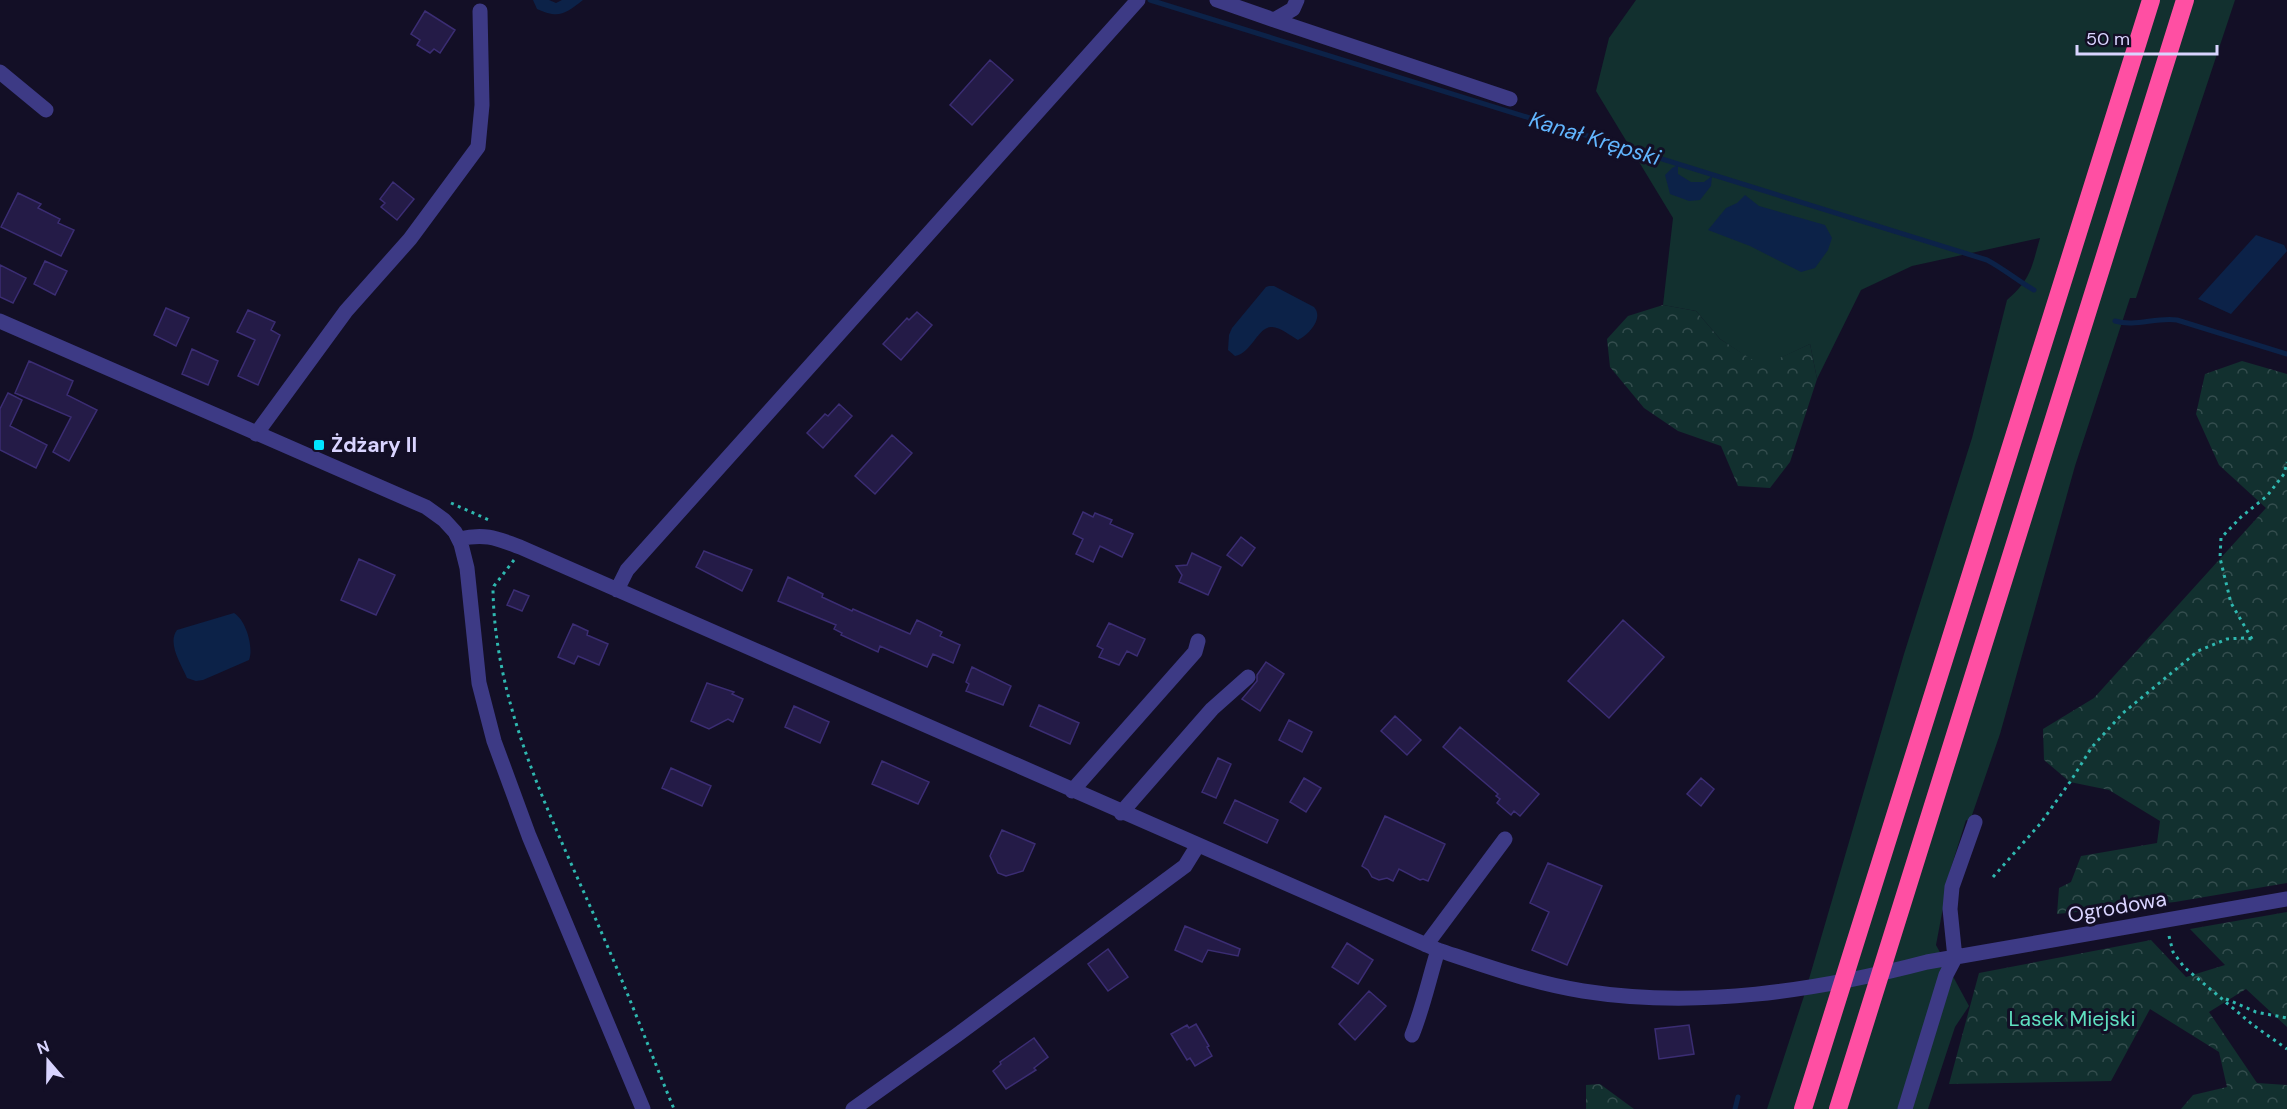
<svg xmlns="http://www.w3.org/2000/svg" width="2287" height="1109" font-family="'DM Sans',sans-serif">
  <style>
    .grass { fill: #12302f }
    .forest { fill: url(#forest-crowns) }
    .water { fill: #0c2248 }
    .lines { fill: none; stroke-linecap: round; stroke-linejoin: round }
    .stream { stroke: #0c2248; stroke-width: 5 }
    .building { fill: #241b47; stroke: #3b2d73; stroke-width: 1.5 }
    .path { stroke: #2fb8b0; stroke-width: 3; stroke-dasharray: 3 4.5; stroke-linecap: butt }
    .minor { stroke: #3d3a85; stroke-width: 15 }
    .highway { stroke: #ff4fa3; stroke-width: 18 }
    .poi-dot { fill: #00e5ff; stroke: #130f26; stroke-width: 2 }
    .labels { text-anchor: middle; stroke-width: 6; stroke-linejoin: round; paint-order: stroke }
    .poi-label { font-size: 21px; font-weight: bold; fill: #d9d4ff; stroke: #130f26; text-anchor: start }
    .street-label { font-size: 21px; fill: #d9d4ff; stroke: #130f26 }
    .park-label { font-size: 21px; fill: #5fe0c0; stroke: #130f26 }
    .water-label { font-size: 22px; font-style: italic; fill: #62b6ff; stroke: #130f26 }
  </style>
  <defs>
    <pattern id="forest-crowns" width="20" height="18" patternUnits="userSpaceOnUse" patternTransform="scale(1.5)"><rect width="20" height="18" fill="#12302f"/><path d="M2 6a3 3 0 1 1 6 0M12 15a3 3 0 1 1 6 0" fill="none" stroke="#344d4e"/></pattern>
  </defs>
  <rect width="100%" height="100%" fill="#130f26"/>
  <path class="grass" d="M1636,0H2235L2136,298H2130L2075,466L2000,734L1970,821L1966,820L1950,871L1936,945L1969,1006L1955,1027L1928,1109H1767L1804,996L1904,654L1972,438L2007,300C2031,280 2032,266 2040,238L1912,266L1861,290L1817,379L1810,344L1762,367L1720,339L1696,311L1663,305L1673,218L1596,91L1609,38Z"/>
  <path class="forest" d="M1663,305L1696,311L1720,339L1762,366L1810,344L1817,379L1790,462L1770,488L1738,486L1721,446L1678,431L1644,408L1610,367L1607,339L1628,316Z
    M2242,361L2287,374V883L2175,902L2057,914L2059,888L2071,882L2081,856L2157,843L2160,821L2109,790L2070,782L2044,760L2043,729L2094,698L2266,508L2219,465L2196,414L2205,374Z
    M2287,912V1027L2246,989L2209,1012L2257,1083L2287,1085V1109H2181L2193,1095L2227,1087L2219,1052L2150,1009L2111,1081L1949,1084L1979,973L2151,940L2186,977L2225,965L2190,929Z
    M1600,1084L1634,1109H1586V1085Z"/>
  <path class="water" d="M533,0H549L556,3L562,0H583C565,14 559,19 537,9Z
    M1678,165V174L1691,182H1704L1712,176L1711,186L1700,200L1689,201L1670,194L1665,175L1672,168Z
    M1745,195L1759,206L1825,225L1832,238L1828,250L1815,268L1801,272L1750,246L1708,230L1726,208L1737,203Z
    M2256,235L2284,245L2287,251L2231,314L2198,299Z
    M1269,286H1274L1314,307C1324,318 1309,335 1298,340C1291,336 1280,327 1272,327C1258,326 1252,353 1235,356L1228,350L1229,335L1232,328L1266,287Z
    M234,613C246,620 254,648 249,660L203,680L196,681L187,678C181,664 167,643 177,630Z"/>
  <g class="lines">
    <path class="stream" d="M1150,0L1987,260C2004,269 2018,281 2034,290
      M2115,321C2135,327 2156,317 2177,320L2287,354
      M1735,1109L1738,1097"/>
  </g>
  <path class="building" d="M425,11L455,30L440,53L434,49L430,53L417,45L420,40L411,34Z
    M990,60L1013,80L972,125L950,105Z
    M393,182L414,199L397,220L381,207L385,203L380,199Z
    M18,193L41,204L38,208L60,219L58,223L74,230L61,256L1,227Z
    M45,261L67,271L55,295L34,284Z
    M0,265L26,278L13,303L0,297Z
    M166,308L189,318L176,346L154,335Z
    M248,310L275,322L271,330L280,335L258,385L238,376L255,340L237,332Z
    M917,312L932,325L901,360L883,344L907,318L909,320Z
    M192,349L218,361L208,385L182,374Z
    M29,361L73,381L67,395L97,410L69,461L53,452L71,417L15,393Z
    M8,393L22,400L10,426L47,445L36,468L0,450V409Z
    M839,404L852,416L823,448L807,433L825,414L828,416Z
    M892,435L912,453L875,494L855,476Z
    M1083,512L1093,517L1095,513L1112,520L1110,524L1133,534L1122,557L1100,546L1093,562L1076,554L1083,539L1073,534Z
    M1241,537L1255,548L1242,566L1227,555Z
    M704,551L752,570L742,591L696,567Z
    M1192,553L1221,567L1208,595L1179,582L1182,575L1176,566L1187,565Z
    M359,559L395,575L376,615L341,600Z
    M788,577L823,594L822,597L852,611L853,609L910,634L917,620L942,632L940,636L960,645L953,663L933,654L927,667L880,646L878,652L841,635L842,633L834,629L836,625L778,601Z
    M514,590L529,596L522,611L507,605Z
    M1623,620L1664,657L1609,718L1568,681Z
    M1109,623L1145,639L1137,656L1127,651L1119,665L1099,657L1103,649L1097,646Z
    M573,624L588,631L587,635L608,644L599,665L578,656L574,664L558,657Z
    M1266,662L1284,674L1260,711L1242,699L1257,681V675Z
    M972,667L1011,686L1003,705L966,691L969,684L966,682Z
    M707,683L734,692L732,694L743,699L733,722L728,719L709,729L691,721Z
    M1039,705L1079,723L1070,744L1030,726Z
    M794,706L829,722L820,743L785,727Z
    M1395,716L1421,740L1407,755L1381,731Z
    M1289,720L1312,732L1302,752L1279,740Z
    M1460,727L1539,794L1520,816L1514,811L1511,815L1497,803L1500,799L1496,796L1498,794L1443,747Z
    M1218,758L1231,764L1216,798L1202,792Z
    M882,761L929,782L918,804L872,784Z
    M671,768L711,786L702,806L662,788Z
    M1304,778L1321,788L1306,812L1290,802Z
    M1701,778L1714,789L1701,806L1687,794Z
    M1235,800L1278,820L1267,843L1224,823Z
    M1385,816L1445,844L1428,881L1423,879L1420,880L1399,869L1393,881L1387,878L1379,880L1372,877L1368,870L1362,866Z
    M1002,830L1035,844L1023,871L1006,876L998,873L990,856Z
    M1548,863L1602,886L1567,965L1532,950L1549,912L1530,903Z
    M1185,926L1240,949L1238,956L1208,950L1202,962L1175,950Z
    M1347,943L1373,960L1358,984L1332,967Z
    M1108,949L1128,977L1108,991L1088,964Z
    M1369,991L1386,1006L1355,1040L1339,1024Z
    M1196,1024L1209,1046L1207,1047L1212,1056L1195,1066L1190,1058L1187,1060L1171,1034L1187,1025L1189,1028Z
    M1689,1025L1694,1054L1659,1059L1655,1029Z
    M1034,1038L1048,1057L1034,1068L1036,1070L1006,1089L993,1071L1001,1064L1000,1062Z"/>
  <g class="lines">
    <path class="path" d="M451,503L489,520
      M514,560L494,586L493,590C495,712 556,826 603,936C628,993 650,1051 674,1109
      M2252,639L2231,603L2220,558L2221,538L2241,517L2267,496L2284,474L2287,462
      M1993,877L2040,824L2070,782L2092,747L2123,713L2198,651L2227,639L2243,638L2252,639
      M2169,936L2173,952L2184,967L2253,1025L2287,1049
      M2226,999L2256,1012L2287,1018"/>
    <path class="minor" d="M1217,0L1274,20L1293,9L1297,0
      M1274,20L1510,99
      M0,72L46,110
      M0,321L426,507L444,520L455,532L461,544L467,568L479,683L494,741L529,836L643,1109
      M256,434L346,311L410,239L478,147L482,105L480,11
      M459,539C485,533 496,538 520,547L1438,950C1486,966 1533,983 1583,991C1697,1009 1816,991 1927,962L2287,899
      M617,590L627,570L1138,0
      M1072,791L1195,652L1198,641
      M1121,813L1212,709L1248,677
      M1426,945L1505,839
      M1412,1035C1423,1008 1429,979 1438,950
      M853,1109L957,1035L1185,866L1198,845
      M1905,1109L1946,975L1955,958L1950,909L1952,887L1975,822"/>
    <path class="highway" d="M1803,1109L2151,0
      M1838,1109L2185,0"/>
  </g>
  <rect class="poi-dot" x="313" y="439" width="12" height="12" rx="3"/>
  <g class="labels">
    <g class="poi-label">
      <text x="331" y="452">Żdżary II</text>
    </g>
    <g class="street-label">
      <text transform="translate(2117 907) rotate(-10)" y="7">Ogrodowa</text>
    </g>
    <g class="park-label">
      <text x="2072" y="1026">Lasek Miejski</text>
    </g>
    <g class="water-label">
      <text transform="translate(1595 138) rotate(17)" y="8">Kanał Krępski</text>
    </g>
  </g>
  <g transform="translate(48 1061) rotate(340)" stroke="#130f26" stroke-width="4.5" paint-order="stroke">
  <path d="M0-4.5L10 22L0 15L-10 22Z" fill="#d9d4ff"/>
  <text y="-9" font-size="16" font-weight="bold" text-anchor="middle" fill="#d9d4ff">N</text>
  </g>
  <path d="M2077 45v9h140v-9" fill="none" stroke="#d9d4ff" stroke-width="3"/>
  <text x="2086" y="45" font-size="18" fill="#d9d4ff" stroke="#130f26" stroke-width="4.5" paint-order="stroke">50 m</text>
</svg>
